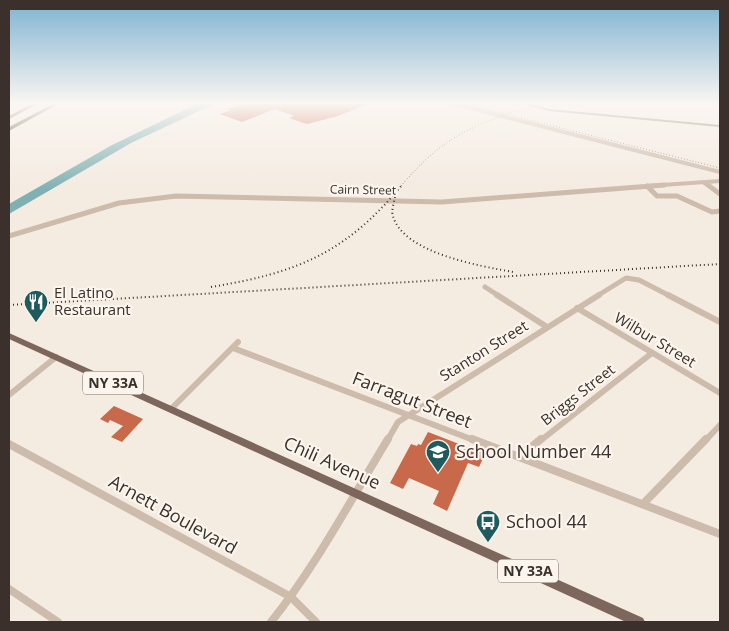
<svg xmlns="http://www.w3.org/2000/svg" width="729" height="631" font-family="'Open Sans',sans-serif">
  <style>
    .water { fill: #7fb0b2 }
    .building { fill: #c8694b }
    .lines { fill: none; stroke-linecap: round; stroke-linejoin: round }
    .minor-far3 { stroke: #cdbbac; stroke-width: 4 }
    .minor-far2 { stroke: #cdbbac; stroke-width: 5 }
    .minor-far1 { stroke: #cdbbac; stroke-width: 6 }
    .minor { stroke: #cdbbac; stroke-width: 8 }
    .major { fill: #7d675c; fill-rule: evenodd }
    .highway { fill: #5c4a42; fill-rule: evenodd }
    .rail-far1 { stroke: #3b302b; stroke-width: 1; stroke-dasharray: 0.5 2.5; stroke-linecap: butt }
    .rail { stroke: #3b302b; stroke-width: 2; stroke-dasharray: 1 3; stroke-linecap: butt }
    .labels { text-anchor: middle; stroke-width: 4.5; stroke-linejoin: round; paint-order: stroke }
    .far-street-label { font-size: 12px; fill: #3b302b; stroke: #fbf5ee }
    .shield { fill: #fbf5ee; stroke: #756b66; stroke-width: 1 }
    .shield-label { font-size: 14px; font-weight: bold; fill: #3b302b }
    .poi-label { font-size: 15px; fill: #3b302b; stroke: #fbf5ee; text-anchor: start }
    .street-label { font-size: 15px; fill: #3b302b; stroke: #fbf5ee }
    .near-street-label { font-size: 18px; fill: #3b302b; stroke: #fbf5ee }
    .near-poi-label { font-size: 18px; fill: #3b302b; stroke: #fbf5ee; text-anchor: start }
  </style>
  <rect width="100%" height="100%" fill="#f4ebe1"/>
  <path class="water" d="M199,103H216L131,143L9,214V204L112,145Z"/>
  <path class="building" d="M251,103H370L338,116L307,124L289,118L294,116L292,115L275,109L242,122L220,114L231,110L227,109Z
    M114,406L143,419L122,442L111,437L123,426L110,420L108,423L100,419Z
    M428,432L485,454L479,467L468,463L447,511L433,504L439,491L409,478L403,489L390,483L411,444L417,446L418,444L421,445Z"/>
  <g class="lines">
    <path class="minor-far3" d="M455,104L720,172
      M703,182L709,186
      M647,186L720,181"/>
    <path class="minor-far2" d="M708,185L720,194
      M647,186L657,196H677L712,212L720,211
      M9,236L119,203L176,196L442,202L664,185
      M485,287L499,296
      M597,296L626,278L639,280L670,296"/>
    <path class="minor-far1" d="M497,295L547,327
      M668,295L720,322
      M577,308L720,393
      M233,348L476,441
      M9,395L56,357
      M171,409L238,342
      M387,441L398,422L599,295
      M540,441L652,353
      M705,441L720,425"/>
    <path class="minor" d="M472,439L720,534
      M9,444L291,597L316,622
      M519,457L541,439
      M643,504L706,439
      M9,589L58,622
      M271,622C316,566 350,501 388,439"/>
    <path class="major" d="M521,103H527L549,109L720,125V127L549,111Z
      M9,333L643,618L645,622H626L9,339Z"/>
    <path class="highway" d="M34,103H39L9,119V116Z
      M55,103H60L9,131V127Z"/>
    <path class="rail-far1" d="M463,103L720,168
      M401,186C447,132 475,125 540,103"/>
    <path class="rail" d="M395,197C394,203 391,211 393,216C403,253 480,266 513,272
      M211,287C297,273 346,253 402,185
      M9,305L720,264"/>
  </g>
  <linearGradient id="sky" x2="0" y2="1"><stop stop-color="#7eb2d2"/><stop offset="0.54" stop-color="#faf6f2"/><stop offset="1" stop-color="#faf6f2" stop-opacity="0"/></linearGradient>
  <rect width="729" height="191" fill="url(#sky)"/>
  <defs>
    <symbol id="restaurant-pin" viewBox="-11 -11 22 30"><path d="M0 17L-7.5 6A9.5 9.5 0 1 1 7.5 6Z" fill="#1f5a5e" stroke="#fbf5ee"/><path d="M-5-6h1v4h1v-4h1v4h1v-4h1v5L-1.5 .5V6h-2V.5L-5-1ZM5-6V6H3V1.5H1.5Q1.5-4 5-6Z" fill="#fff"/></symbol>
    <symbol id="school-pin" viewBox="-11 -11 22 30"><path d="M0 17L-7.5 6A9.5 9.5 0 1 1 7.5 6Z" fill="#1f5a5e" stroke="#fbf5ee"/><path d="M0-5L7-2L0 1L-7-2ZM-4 1L0 2.5L4 1V4Q0 6-4 4Z" fill="#fff"/></symbol>
    <symbol id="bus-pin" viewBox="-11 -11 22 30"><path d="M0 17L-7.5 6A9.5 9.5 0 1 1 7.5 6Z" fill="#1f5a5e" stroke="#fbf5ee"/><path d="M-5-6H5V4H4V6H2V4H-2V6H-4V4H-5ZM-3.5-4V0h7V-4ZM-3.5 1.2v1.5H-2V1.2ZM2 1.2v1.5H3.5V1.2Z" fill="#fff"/></symbol>
  </defs>
  <g fill-rule="evenodd">
    <use href="#restaurant-pin" x="22" y="288" width="28" height="38"/>
    <use href="#school-pin" x="424" y="438" width="28" height="38"/>
    <use href="#bus-pin" x="474" y="508" width="28" height="38"/>
  </g>
  <g class="labels">
    <g class="far-street-label">
      <text transform="translate(363 190) rotate(1)" y="4">Cairn Street</text>
    </g>
    <g class="shield">
      <rect x="83" y="371.5" width="60" height="23" rx="4"/>
      <rect x="498" y="559.5" width="60" height="23" rx="4"/>
    </g>
    <g class="shield-label">
      <text x="113" y="388">NY 33A</text>
      <text x="528" y="576">NY 33A</text>
    </g>
    <g class="poi-label">
      <text x="54" y="298">El Latino<tspan x="54" dy="17">Restaurant</tspan></text>
    </g>
    <g class="street-label">
      <text transform="translate(655 340) rotate(31)" y="5">Wilbur Street</text>
      <text transform="translate(484 351) rotate(-32)" y="5">Stanton Street</text>
      <text transform="translate(578 395) rotate(-38)" y="5">Briggs Street</text>
    </g>
    <g class="near-street-label">
      <text transform="translate(412 400) rotate(21)" y="6">Farragut Street</text>
      <text transform="translate(332 463) rotate(24)" y="6">Chili Avenue</text>
      <text transform="translate(173 515) rotate(29)" y="6">Arnett Boulevard</text>
    </g>
    <g class="near-poi-label">
      <text x="456" y="458">School Number 44</text>
      <text x="506" y="528">School 44</text>
    </g>
  </g>
  <rect width="729" height="631" fill="none" stroke="#3b302b" stroke-width="20"/>
</svg>
